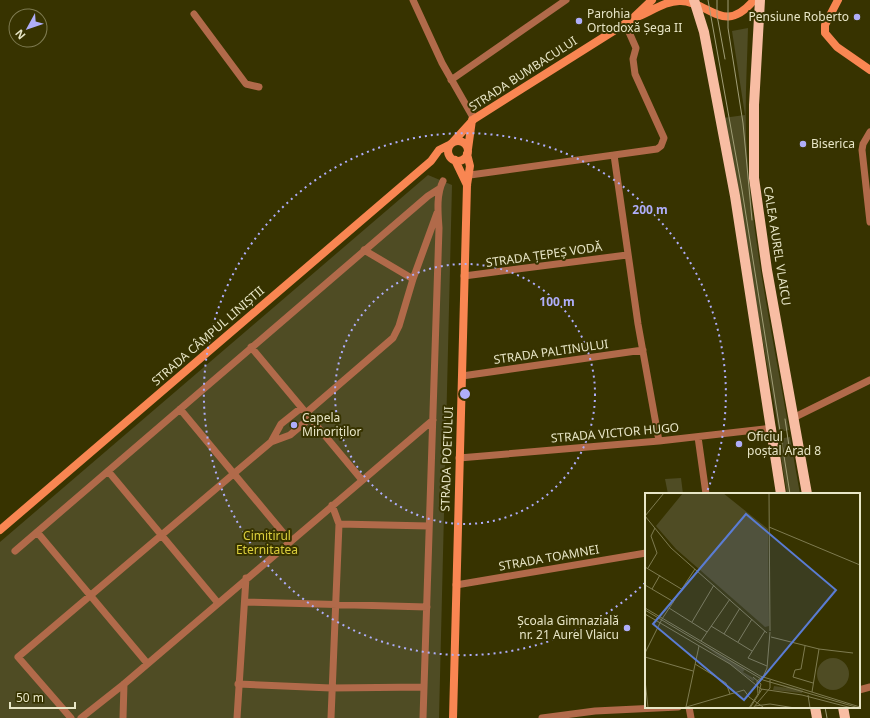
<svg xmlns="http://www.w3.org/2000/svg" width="870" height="718" font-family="'Noto Sans',sans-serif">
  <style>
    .green { fill: #4f4c24 }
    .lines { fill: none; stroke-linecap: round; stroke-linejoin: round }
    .street { stroke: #b16a4a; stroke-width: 7 }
    .secondary { stroke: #f98652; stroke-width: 8 }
    .primary { stroke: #f8bda3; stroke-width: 10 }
    .tram { stroke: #a09d76; stroke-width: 1 }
    .ring { fill: none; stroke: #afaefa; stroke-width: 2; stroke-dasharray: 2 4 }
    .poi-dot { fill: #afaefa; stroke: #373300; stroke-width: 1.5 }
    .labels { text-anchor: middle; stroke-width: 4; stroke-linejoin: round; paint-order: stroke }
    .poi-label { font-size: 12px; fill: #e8e6c7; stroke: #373300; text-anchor: start }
    .street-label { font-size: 12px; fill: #e8e6c7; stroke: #373300 }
    .park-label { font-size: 12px; fill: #dbce3c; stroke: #373300 }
    .inset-road { fill: none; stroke: #7e7b50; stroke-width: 1 }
    .view { fill: #5a7cd3; fill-opacity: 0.15; stroke: #5a7cd3; stroke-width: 2 }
    .inset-edge { fill: none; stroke: #e8e6c7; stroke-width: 2 }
    .centre { fill: #afaefa; stroke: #373300; stroke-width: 2 }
    .ring-label { font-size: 12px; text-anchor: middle; font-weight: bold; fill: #afaefa; stroke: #373300; stroke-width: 4; stroke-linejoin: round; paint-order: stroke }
  </style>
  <rect width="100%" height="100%" fill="#373300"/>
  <path class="green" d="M748,28C747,70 744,112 747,153C753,246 773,338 789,430L779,432L723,118L745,115L732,31Z
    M428,175L452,185L439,718H0V542Z
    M790,437L800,494H787L778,439Z
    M681,478L683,494H668L665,479Z"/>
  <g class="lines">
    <path class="street" d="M413,0L442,63L474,119
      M194,14L246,84L259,87
      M451,80L566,0
      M870,132L863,144L862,150L870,222
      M614,155L638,324L659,441
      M470,175L657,149L661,146L664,138L635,74L633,59L636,48L625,23
      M364,250L413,279
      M464,276L627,255
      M251,347L362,480
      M462,376L643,350
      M180,409L290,541
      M306,413L393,338L399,326L413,279L437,213
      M793,418L870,380
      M698,437L706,494
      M271,442L281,424L301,408
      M459,458L659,441L772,428
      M108,471L218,603
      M339,524L429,526
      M37,532L147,663
      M15,551L428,196L439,189
      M456,585L646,553
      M245,602L427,607
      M238,684L331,688L424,687
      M859,690L870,687
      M689,707L691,718
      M71,718L18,657L271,442L290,435L310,418
      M81,718L124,684L433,420
      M123,718L124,684
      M237,718L246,578
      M331,718L339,524L332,505
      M423,718L439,228C438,213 436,195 443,181
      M542,718L595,711L678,707"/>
    <path class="secondary" d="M838,0L825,25V33L837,47L870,70
      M637,17C650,12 667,0 681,1C710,2 724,36 754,0
      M448 151a10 10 0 1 1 20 0a10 10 0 1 1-20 0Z
      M453,142L474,119L631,20L652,0
      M468,149L472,120
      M455,160L467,185
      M0,530L431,161L439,150L449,145
      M453,718L467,185L470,166L467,154"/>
    <path class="primary" d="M694,0L704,32L735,196L781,494
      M760,0L754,105V178L767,270L807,494
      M815,707L817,718
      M843,707L845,718"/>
    <path class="tram" d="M708,0L742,190L790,494
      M717,0V15L725,59
      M728,0V28L743,123L752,220
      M785,419L789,446
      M825,707L827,718"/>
  </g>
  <g class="ring">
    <circle cx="465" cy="394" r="130"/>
    <path d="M645 583A261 261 0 1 1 706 494"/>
  </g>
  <g class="poi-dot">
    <circle cx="857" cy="17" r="4"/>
    <circle cx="579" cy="21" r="4"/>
    <circle cx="803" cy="144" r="4"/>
    <circle cx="294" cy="425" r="4"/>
    <circle cx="739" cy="444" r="4"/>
    <circle cx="627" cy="628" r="4"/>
  </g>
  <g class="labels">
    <g class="poi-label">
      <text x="587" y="18">Parohia<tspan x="587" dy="14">Ortodoxă Șega II</tspan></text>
      <text x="849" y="21" text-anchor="end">Pensiune Roberto</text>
      <text x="811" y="148">Biserica</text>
      <text x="302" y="422">Capela<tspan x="302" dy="14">Minoriților</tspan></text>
      <text x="747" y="441">Oficiul<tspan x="747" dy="14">poștal Arad 8</tspan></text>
      <text x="619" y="625" text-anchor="end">Școala Gimnazială<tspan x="619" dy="14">nr. 21 Aurel Vlaicu</tspan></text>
    </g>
    <g class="street-label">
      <text transform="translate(523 74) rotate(-33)" y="4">STRADA BUMBACULUI</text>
      <text transform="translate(777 246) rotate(81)" y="4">CALEA AUREL VLAICU</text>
      <text transform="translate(544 255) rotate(-8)" y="4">STRADA ȚEPEȘ VODĂ</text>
      <text transform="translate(208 336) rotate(-41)" y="4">STRADA CÂMPUL LINIȘTII</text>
      <text transform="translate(551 352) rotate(-8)" y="4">STRADA PALTINULUI</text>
      <text transform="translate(615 433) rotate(-5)" y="4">STRADA VICTOR HUGO</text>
      <text transform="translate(447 459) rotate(-88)" y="4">STRADA POETULUI</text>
      <text transform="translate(549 558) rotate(-10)" y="4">STRADA TOAMNEI</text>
    </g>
    <g class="park-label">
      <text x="267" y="540">Cimitirul<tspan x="267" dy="14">Eternitatea</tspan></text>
    </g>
  </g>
  <g transform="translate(645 493)">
    <rect width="215" height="215" fill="#373300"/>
    <path d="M38,0H78L123,36L124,133L120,134L31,56L11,33ZM54,149L100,176L98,179L110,186L108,188ZM172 181a16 16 0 1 1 32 0a16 16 0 1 1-32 0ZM130,190L158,197L157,200L128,197L129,193L143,195Z" fill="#4f4c24"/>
    <path class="inset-road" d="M124,0L125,138M0,23L26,55L122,140M0,23L19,0M124,34L215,72M0,74L38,97M3,75L12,60L6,43L10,35M0,92L29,109M7,96L15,82M0,115L115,183L215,214M24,115L62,139M0,117L118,187L214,215M0,121L85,171L116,196L157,202L207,215M47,129L69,92M66,133L107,158M120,138L103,165L122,173M79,141L95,115M126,144L174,156L208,160M56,148L85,106M93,149L107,126M160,153L156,176L150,177L148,184L168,190M0,160L17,126L50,76M0,164L48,178M50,171L81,190L85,201M108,184L116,191L114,200M118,184L122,175L125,139M0,187L3,215M167,199L174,156M163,202L165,215M110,213L125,211L150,215M41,214L54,153M38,215L99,197L104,204L118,214M104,215L113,201L112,188L117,184M105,215L117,196M108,215L125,195V187"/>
    <path class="view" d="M101,21L191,97L99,207L8,131Z"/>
    <rect width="215" height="215" class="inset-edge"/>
  </g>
  <circle cx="465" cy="394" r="6" class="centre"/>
  <g class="ring-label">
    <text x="650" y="214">200 m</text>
    <text x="557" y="306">100 m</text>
  </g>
  <g transform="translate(28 28) rotate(230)"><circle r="19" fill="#373300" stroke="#7e7b50"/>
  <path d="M0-3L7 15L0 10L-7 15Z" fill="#afaefa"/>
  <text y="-6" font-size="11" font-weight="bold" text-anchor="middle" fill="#e8e6c7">N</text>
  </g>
  <path d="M10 702v6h65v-6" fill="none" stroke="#e8e6c7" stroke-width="2"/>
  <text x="16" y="702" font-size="12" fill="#e8e6c7" stroke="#373300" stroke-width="3" paint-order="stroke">50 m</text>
</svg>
